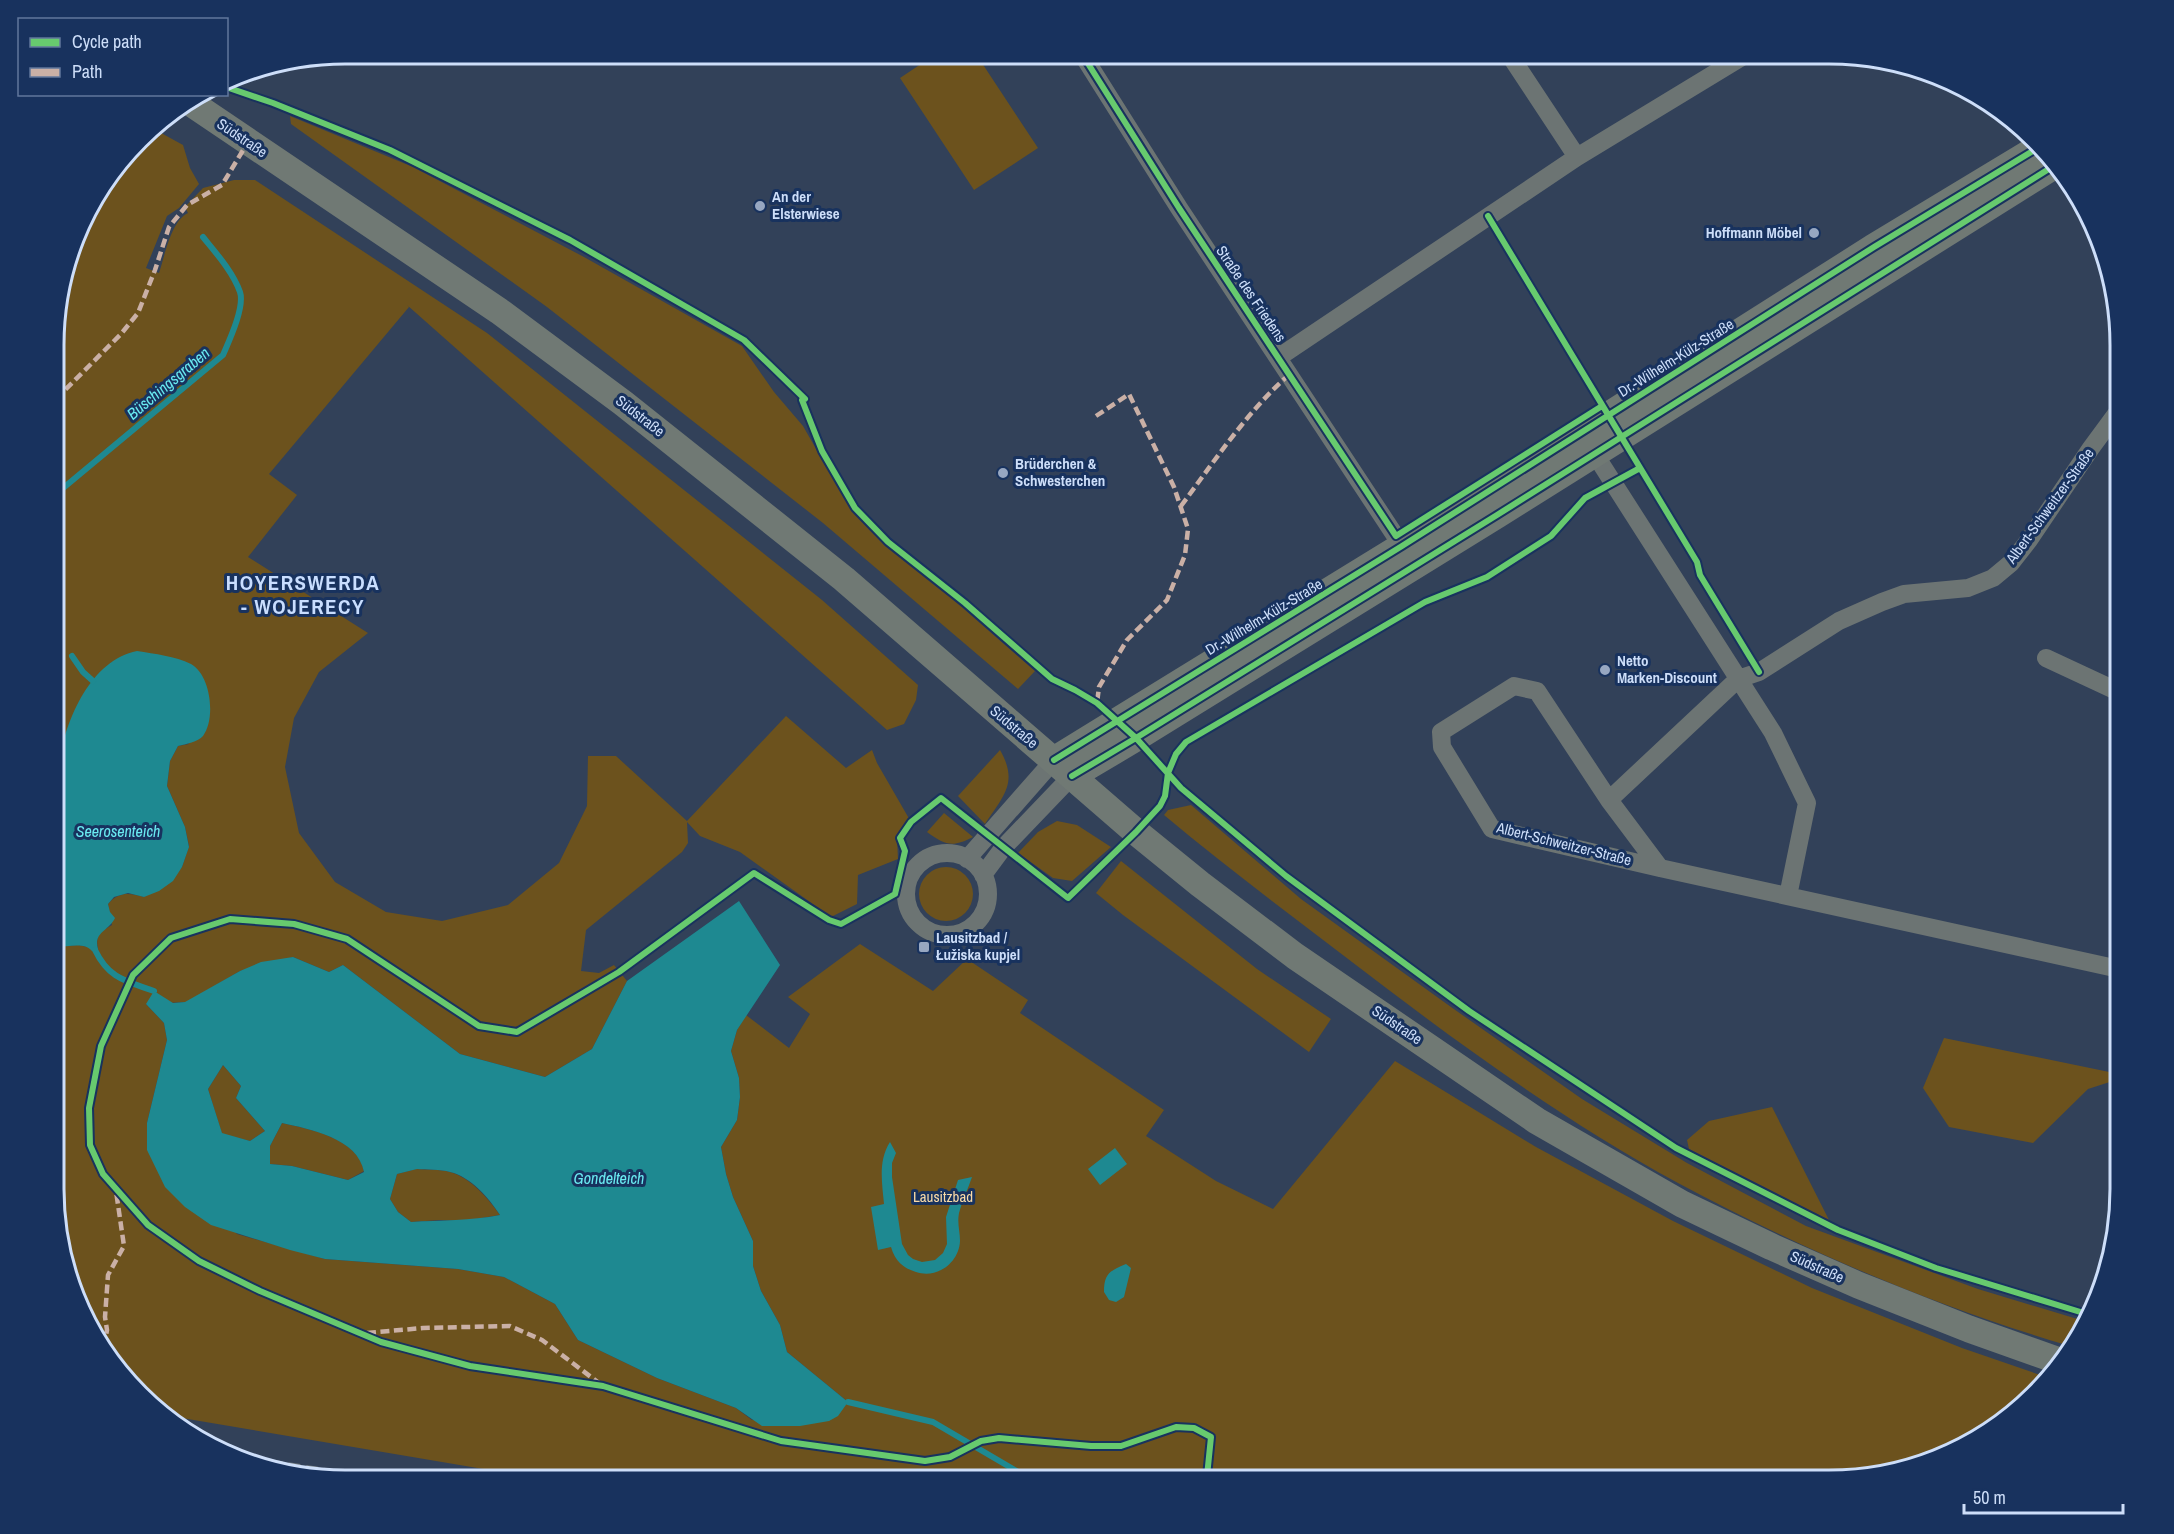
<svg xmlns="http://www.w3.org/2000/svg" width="2174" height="1534" font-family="'Archivo Narrow',sans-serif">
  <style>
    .green { fill: #6c521d }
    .water { fill: #1e8991; fill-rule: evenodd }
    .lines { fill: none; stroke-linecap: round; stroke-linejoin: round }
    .stream { stroke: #1e8991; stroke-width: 6 }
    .street { stroke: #6c7473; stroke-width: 18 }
    .secondary { stroke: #707974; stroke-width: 27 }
    .rail { stroke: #6e767a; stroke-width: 4.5; stroke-dasharray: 12 6; stroke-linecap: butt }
    .quiet { stroke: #cab0a6; stroke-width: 4.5; stroke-dasharray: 9 4.5; stroke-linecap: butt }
    .cycleway-casing { stroke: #18325e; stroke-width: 10 }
    .cycleway { stroke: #67ca6e; stroke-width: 6 }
    .poi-dot { fill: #97a7c1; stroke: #18325e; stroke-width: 2 }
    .labels { text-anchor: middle; stroke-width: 6; stroke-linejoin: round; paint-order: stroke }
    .street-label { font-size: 15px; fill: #cddef9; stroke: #18325e }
    .poi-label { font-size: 15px; font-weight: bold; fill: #cddef9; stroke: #18325e; text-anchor: start }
    .park-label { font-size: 15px; fill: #fadba7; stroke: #18325e }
    .water-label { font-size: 16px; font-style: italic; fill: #6aebf2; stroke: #18325e }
    .district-label { font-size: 21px; font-weight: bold; letter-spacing: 1.5px; fill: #c9deff; stroke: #18325e }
    .rim { fill: none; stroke: #cddef9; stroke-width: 3 }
  </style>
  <rect width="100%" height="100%" fill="#324159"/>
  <path class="green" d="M936,54H976L1038,148L974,190L900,78Z
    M290,116L413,167L584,257L742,346L774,392L803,426L851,510L1035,671L1018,689L823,523L547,307L291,124Z
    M152,128L183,145L190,168L199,184L179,208L167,216L146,268L159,273C165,255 171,221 188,213L185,207L203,188L234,180H255L487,333L822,600L918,685L916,700L904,724L887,730L407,305L409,307L269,474L297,495L248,557L368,633L319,672L294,718L285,767L299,833L335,882L386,912L442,921L508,905L559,863L587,806L588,756H616L687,821L786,716L846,768L872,750L877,763L911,822L897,838L898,859L858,875L857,904L831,917L740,852L700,836L687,822L688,843L682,852L586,930L581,971L599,973L614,965L627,981L592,1049L545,1077L460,1054L343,965L329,972L293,957L240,971L187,1002L146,1004L164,1023L167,1040L147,1123L237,1234L325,1259L458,1269L504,1277L555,1304L578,1340L657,1378L736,1408L752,1420L848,1402L787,1352L780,1325L761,1291L753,1266V1241L733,1197L726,1174L721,1147L737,1120L740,1097L739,1078L731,1051L737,1030L746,1015L789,1048L810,1014L788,997L860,944L933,991L967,959L1028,1000L1020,1013L1164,1110L1146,1136L1216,1181L1273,1209L1395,1061L1536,1147L1673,1221L1812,1288L1962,1348L2046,1377L1958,1450L1829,1480L542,1479L164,1415L93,1335L56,1226V947L78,945L98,949C95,934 100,932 112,925L108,904C119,891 130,893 144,897L182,867L189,846L185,827L167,786L170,761L178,746L189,744L112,662C73,699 65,730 56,781V308L84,216Z
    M1000,750C1019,783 1003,796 985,824L958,796Z
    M1191,805L1301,899L1451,1007L1582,1099L1687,1163L1806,1226L1978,1289L2084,1321L2070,1346C1936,1307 1801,1249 1678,1183C1564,1121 1455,1041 1352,962C1289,914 1225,866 1164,815L1168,810Z
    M944,813L973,837C952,848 945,845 927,832Z
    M1057,821L1077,825L1111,847L1072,881L1053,878L1018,853L1038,832Z
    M1121,861L1257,969L1331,1019L1309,1052L1123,915L1096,893Z
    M919 894a27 27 0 1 1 54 0a27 27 0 1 1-54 0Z
    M1944,1038L2119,1074V1079L2088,1089L2033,1143L1949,1127L1923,1088Z
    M223,1065L241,1086L236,1098L265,1131L250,1141L222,1134L208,1089Z
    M1772,1107L1829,1220L1689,1149L1687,1140L1709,1121Z
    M282,1123C309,1129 358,1138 364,1171L348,1180L292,1166L270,1164V1146Z
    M416,1169C427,1170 440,1169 450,1172C471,1178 488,1198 500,1215L464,1221L440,1220L411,1222L398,1212L390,1199L397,1174Z"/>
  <path class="water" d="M137,651C155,654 175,656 191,664C211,675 216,719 203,736C198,742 186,744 178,746L170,761L167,786L185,827L189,847L182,867L173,881L159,891L144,897L128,893L114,897L108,904L110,912L115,918C109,931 93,932 98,949L92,951C84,942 69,947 56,947C56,893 53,837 56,783C59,736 85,661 137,651Z
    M739,901L780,965L737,1030L731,1051L739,1078L740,1097L737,1120L721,1147L726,1174L733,1197L753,1241V1266L761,1291L780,1325L787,1352L848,1402L838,1416L829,1421L800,1426H762L736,1408L657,1378L578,1340L555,1304L504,1277L458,1269L325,1259L290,1250L211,1225L185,1207L165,1187L147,1150V1123L167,1040L164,1023L146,1004L154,991L173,1003L185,1002L240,971L261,962L293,957L329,972L343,965L460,1054L545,1077L592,1049L627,981ZM223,1065L241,1086L236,1098L265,1131L250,1141L222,1133L208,1089ZM282,1123C309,1129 358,1138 364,1172L348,1180L292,1166L270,1164V1146ZM417,1169C427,1170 440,1169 450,1172C471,1177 489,1198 500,1215C470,1221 441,1220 411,1222L398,1212L390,1199L397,1174Z
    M890,1142L896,1153L892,1163V1177L902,1244L908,1255L913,1259L922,1262L935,1260L943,1253L947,1244L946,1217L958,1180L972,1177C968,1189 962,1201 959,1213C957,1223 960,1231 960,1241C959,1263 937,1279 916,1272C903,1268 895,1261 891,1247L878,1250L871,1207L884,1204C882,1182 878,1161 890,1142Z
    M1115,1148L1127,1164L1100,1185L1088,1169Z
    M1126,1264L1131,1268L1124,1297L1116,1302L1109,1300L1104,1292C1104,1273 1110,1271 1126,1264Z"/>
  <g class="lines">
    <path class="stream" d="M144,138L145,143
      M56,494L223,355C229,341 245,307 240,292C233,272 216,253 203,237
      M72,656L83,672L93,681
      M95,950C109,979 126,981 154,991
      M848,1402L933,1422L1025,1476L1039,1480"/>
    <path class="street" d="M1082,54L1179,208L1402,546
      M1509,54L1577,157
      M1279,357L1577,157L1745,55
      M1589,445L1773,733L1807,803L1788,896
      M2046,658L2119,692
      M1609,800L1537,691L1514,686L1441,732L1442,747L1492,829L1660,868L2119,969
      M906 894a41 41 0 1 1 82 0a41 41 0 1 1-82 0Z
      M967,859L1054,760
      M1660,868L1609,800L1738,679L1759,672L1839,621L1882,602L1904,594L1968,588L1993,578L2011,563L2029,540L2091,448L2119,410
      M983,875L1003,848L1072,776"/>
    <path class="secondary" d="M191,103L499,311L623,403L844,579L1136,832L1200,884L1295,956L1537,1121L1682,1204L1772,1247L1858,1285L1969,1329L2062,1362
      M1054,760L1402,546L1874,247L2036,149
      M1072,776L1136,738L1497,515L2052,167"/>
    <path class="rail" d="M235,1456L381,1479"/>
    <path class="quiet" d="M56,399L121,334L138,313L155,270L169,227L187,205L222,185L248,142
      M1096,416L1129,394L1174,487L1188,529L1185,555L1167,600L1127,640L1099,687L1097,703
      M1181,506C1213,463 1249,409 1290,374
      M367,1333L423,1328L510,1326L542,1340L599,1383
      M104,1347L107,1330L105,1317L108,1275L124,1246L116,1191"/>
    <defs>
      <path id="cycleway" d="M1082,54L1179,208L1396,536L1602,406
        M226,87L273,103L390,150L570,240L744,340L805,399L802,400L822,451L855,508L888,542L965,603L1052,679L1075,690L1097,703L1136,738L1181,788L1286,876L1469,1011L1676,1148L1838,1230L1936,1268L2087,1314
        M1488,216L1697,562L1700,575L1759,672
        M1054,760L1402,546L1874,247L2036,149
        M1072,776L1136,738L1497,515L2052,167
        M1209,1480L1207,1476L1211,1437L1194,1428L1176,1427L1121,1446H1091L999,1438L981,1441L950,1457L925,1461L781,1441L603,1386L470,1366L381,1342L260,1291L199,1261L148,1225L103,1174L90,1145L89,1108L101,1046L133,975L171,938L230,919L294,924L347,939L479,1026L517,1032L619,972L754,873L829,920L841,924L895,894L905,851L900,838L911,822L941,798L1068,898L1136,832L1160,806L1165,796L1168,773L1176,754L1186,742L1425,602L1487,577L1551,536L1585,498L1640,468"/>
    </defs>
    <use href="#cycleway" class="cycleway-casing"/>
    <use href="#cycleway" class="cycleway"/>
  </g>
  <g class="poi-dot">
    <circle cx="760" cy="206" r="6"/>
    <circle cx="1814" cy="233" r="6"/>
    <circle cx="1003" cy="473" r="6"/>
    <circle cx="1605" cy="670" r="6"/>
    <rect x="918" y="941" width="12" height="12" rx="3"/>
  </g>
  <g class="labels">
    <g class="street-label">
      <text transform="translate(242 138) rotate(34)" y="5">Südstraße</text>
      <text transform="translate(1251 294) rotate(56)" y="5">Straße des Friedens</text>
      <text transform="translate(1676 358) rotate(-32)" y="5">Dr.-Wilhelm-Külz-Straße</text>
      <text transform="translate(640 416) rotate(38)" y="5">Südstraße</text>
      <text transform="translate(2050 506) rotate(-54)" y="5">Albert-Schweitzer-Straße</text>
      <text transform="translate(1264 617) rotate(-31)" y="5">Dr.-Wilhelm-Külz-Straße</text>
      <text transform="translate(1014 727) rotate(40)" y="5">Südstraße</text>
      <text transform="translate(1564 844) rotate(14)" y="5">Albert-Schweitzer-Straße</text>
      <text transform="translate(1397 1025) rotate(34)" y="5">Südstraße</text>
      <text transform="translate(1817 1267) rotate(24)" y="5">Südstraße</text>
    </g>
    <g class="poi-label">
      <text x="772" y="202">An der<tspan x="772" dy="17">Elsterwiese</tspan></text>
      <text x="1802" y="238" text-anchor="end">Hoffmann Möbel</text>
      <text x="1015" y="469">Brüderchen &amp;<tspan x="1015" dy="17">Schwesterchen</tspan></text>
      <text x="1617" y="666">Netto<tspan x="1617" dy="17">Marken-Discount</tspan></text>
      <text x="936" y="943">Lausitzbad /<tspan x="936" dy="17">Łužiska kupjel</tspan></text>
    </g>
    <g class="park-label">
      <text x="943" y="1202">Lausitzbad</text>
    </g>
    <g class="water-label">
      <text transform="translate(168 383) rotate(-40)" y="6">Büschingsgraben</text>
      <text x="118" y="837">Seerosenteich</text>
      <text x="609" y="1184">Gondelteich</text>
    </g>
    <g class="district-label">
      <text x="303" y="590">HOYERSWERDA<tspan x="303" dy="24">- WOJERECY</tspan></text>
    </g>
  </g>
  <path d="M0 0H2174V1534H0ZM345 64H1829A281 281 0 0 1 2110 345V1189A281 281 0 0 1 1829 1470H345A281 281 0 0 1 64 1189V345A281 281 0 0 1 345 64Z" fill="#18325e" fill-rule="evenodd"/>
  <path class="rim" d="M345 64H1829A281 281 0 0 1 2110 345V1189A281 281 0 0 1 1829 1470H345A281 281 0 0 1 64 1189V345A281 281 0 0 1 345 64Z"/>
  <rect x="18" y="18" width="210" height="78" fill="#18325e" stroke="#60779c" stroke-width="1.5"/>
  <rect x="30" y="38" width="30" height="9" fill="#67ca6e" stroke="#60779c" stroke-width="1.5"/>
  <text x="72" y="48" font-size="18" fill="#cddef9">Cycle path</text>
  <rect x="30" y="68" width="30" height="9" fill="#cab0a6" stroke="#60779c" stroke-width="1.5"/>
  <text x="72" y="78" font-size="18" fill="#cddef9">Path</text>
  <path d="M1964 1504v9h159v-9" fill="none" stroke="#cddef9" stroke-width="3"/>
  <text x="1973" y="1504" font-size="18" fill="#cddef9" stroke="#18325e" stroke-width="4.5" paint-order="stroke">50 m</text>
</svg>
